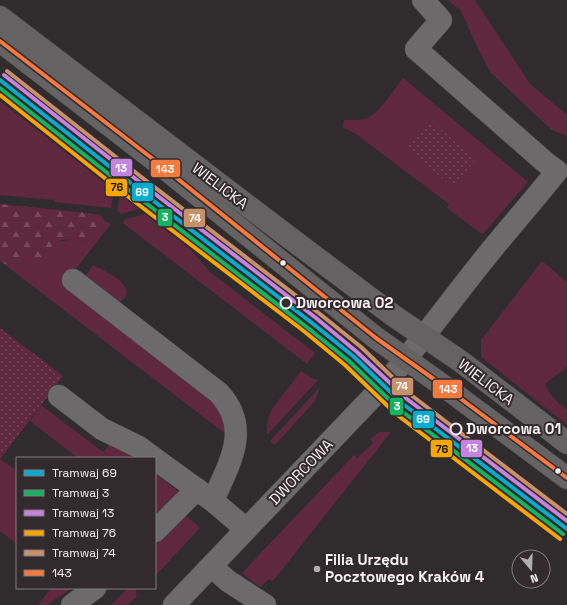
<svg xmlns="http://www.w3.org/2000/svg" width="567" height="605" font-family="'Space Grotesk',sans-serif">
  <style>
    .grass { fill: #60283e }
    .forest { fill: url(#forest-firs) }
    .park { fill: url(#park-dots) }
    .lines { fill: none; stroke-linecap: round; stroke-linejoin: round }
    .minor-casing { stroke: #4b4949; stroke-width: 23 }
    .major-casing { stroke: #4b4949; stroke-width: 23 }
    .minor { stroke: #6c6a6b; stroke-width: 22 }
    .major { stroke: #646263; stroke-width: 22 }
    .bus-1-casing { stroke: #322a2c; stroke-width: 7 }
    .bus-1 { stroke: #f6793e; stroke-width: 4 }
    .tram-1-casing { stroke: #322a2c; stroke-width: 7 }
    .tram-2-casing { stroke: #322a2c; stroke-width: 7 }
    .tram-3-casing { stroke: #322a2c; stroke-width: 7 }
    .tram-4-casing { stroke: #322a2c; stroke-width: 7 }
    .tram-5-casing { stroke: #322a2c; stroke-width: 7 }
    .tram-1 { stroke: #06acd0; stroke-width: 4 }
    .tram-2 { stroke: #13b361; stroke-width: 4 }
    .tram-3 { stroke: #c483df; stroke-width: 4 }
    .tram-4 { stroke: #f7a600; stroke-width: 4 }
    .tram-5 { stroke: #c7916a; stroke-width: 4 }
    .bus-dot { fill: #f8f2f4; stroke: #322a2c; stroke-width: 1.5 }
    .stop-dot { fill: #322a2c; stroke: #f8f2f4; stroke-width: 2 }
    .poi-dot { fill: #b2adae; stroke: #322a2c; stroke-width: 1.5 }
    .labels { text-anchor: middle; stroke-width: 4; stroke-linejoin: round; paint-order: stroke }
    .street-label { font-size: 15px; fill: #f8f2f4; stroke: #322a2c }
    .stop-label { font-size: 15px; font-weight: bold; fill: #f8f2f4; stroke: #322a2c; text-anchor: start }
    .poi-label { font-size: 15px; font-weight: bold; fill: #f8f2f4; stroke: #322a2c; text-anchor: start }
    .line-badge { stroke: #322a2c; stroke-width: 1.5 }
    .badge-label { font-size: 11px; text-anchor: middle; font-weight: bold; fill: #fff }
    .pale-badge-label { font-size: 11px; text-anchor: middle; font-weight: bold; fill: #111 }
  </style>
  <defs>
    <pattern id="forest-firs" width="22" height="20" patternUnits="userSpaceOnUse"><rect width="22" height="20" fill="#60283e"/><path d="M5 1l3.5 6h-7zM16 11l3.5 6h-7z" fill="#78485a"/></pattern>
    <pattern id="park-dots" width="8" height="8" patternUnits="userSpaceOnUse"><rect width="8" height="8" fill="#60283e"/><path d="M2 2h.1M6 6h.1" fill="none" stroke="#78485a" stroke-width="1.8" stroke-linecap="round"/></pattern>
  </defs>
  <rect width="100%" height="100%" fill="#302c2d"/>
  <path class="grass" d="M448,0H475L530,84L567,115V136L552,130L491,73L478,49L461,11Z
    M403,78L528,182L483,234L479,232L447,208L449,204L356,134L343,127L344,120C352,120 361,121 368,118C381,111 394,89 403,78Z
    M0,101L114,190L111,208L54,202V200L0,195Z
    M120,194L139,209L121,214L117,210Z
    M145,214L191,250L210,272L315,353L307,364L123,223L126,219Z
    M105,221L111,224L63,285L224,408L227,435L4,264L23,263L42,256L57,242L74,239L85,241L103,228Z
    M542,261L567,282V367L545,384C550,395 556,402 567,409V425L481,357V340Z
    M93,265C106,272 145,288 116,304L85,277Z
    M301,371L312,378L318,380L267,435V422L272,409Z
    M320,387L315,401L275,445L270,441Z
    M41,405L103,452L109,445L114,443L134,458H78L30,421Z
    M379,432H391L273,581L269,579L260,587L242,573L354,455L357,458L373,443L370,439Z
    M0,459L17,471V544L0,531Z
    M155,474L179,492L155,514Z
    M185,515L200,528L155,576V546Z
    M51,588H72L47,605H38Z
    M128,588H135L137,596L128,605H111Z"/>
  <path class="forest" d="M0,204L88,213L100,215L105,221L103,228L92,241C81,242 69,236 58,242C52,245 48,251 44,255C33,263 16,263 4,264L0,261Z"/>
  <path class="park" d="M429,119L476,159L453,187L405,147Z
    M0,328L63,376L0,459Z"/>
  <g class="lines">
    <defs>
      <path id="minor" d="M73,280L219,393C252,429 229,463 213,501
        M59,396L102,429L139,447L154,458
        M155,459L213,501L246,529
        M155,531L197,489
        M211,566L228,581L265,605
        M72,605L95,588
        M174,605L383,386C419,345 451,300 485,258C509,228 534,200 557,171L545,162L416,49L441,20L423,0"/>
      <path id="major" d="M0,17L290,238L394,316L463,363L567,443
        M0,41L153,159L376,338L445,387L567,478"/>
    </defs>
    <use href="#minor" class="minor-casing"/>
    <use href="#major" class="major-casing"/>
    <use href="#minor" class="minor"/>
    <use href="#major" class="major"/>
    <defs>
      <path id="bus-1" d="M0,41L153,159L376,338L445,387L567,478"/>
    </defs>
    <use href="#bus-1" class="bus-1-casing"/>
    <use href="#bus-1" class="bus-1"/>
    <defs>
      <path id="tram-1" d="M0,80L133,185L312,323L353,356L403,404L567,529"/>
      <path id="tram-2" d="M0,88L129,190L308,328L349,361L399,409L563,534"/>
      <path id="tram-3" d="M4,75L137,180L316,318L357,352L407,399L567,521"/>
      <path id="tram-4" d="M0,95L126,195L305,332L345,365L396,414L560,539"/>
      <path id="tram-5" d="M7,71L140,176L320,314L361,347L411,395L567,514"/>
    </defs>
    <use href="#tram-1" class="tram-1-casing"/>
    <use href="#tram-2" class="tram-2-casing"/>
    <use href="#tram-3" class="tram-3-casing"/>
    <use href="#tram-4" class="tram-4-casing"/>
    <use href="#tram-5" class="tram-5-casing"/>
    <use href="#tram-1" class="tram-1"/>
    <use href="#tram-2" class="tram-2"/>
    <use href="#tram-3" class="tram-3"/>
    <use href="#tram-4" class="tram-4"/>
    <use href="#tram-5" class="tram-5"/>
  </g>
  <g class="bus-dot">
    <circle cx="283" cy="263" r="3.5"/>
    <circle cx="558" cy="471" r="3.5"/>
  </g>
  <g class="stop-dot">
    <circle cx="286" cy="303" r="5.5"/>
    <circle cx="456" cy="429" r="5.5"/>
  </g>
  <circle class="poi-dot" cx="317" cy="569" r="4"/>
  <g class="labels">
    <g class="street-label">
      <text transform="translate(220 186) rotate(37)" y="5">WIELICKA</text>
      <text transform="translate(486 382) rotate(37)" y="5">WIELICKA</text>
      <text transform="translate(301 472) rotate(-46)" y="5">DWORCOWA</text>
    </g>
    <g class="stop-label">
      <text x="296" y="308">Dworcowa 02</text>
      <text x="466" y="434">Dworcowa 01</text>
    </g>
    <g class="poi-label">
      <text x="325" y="565">Filia Urzędu<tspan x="325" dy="17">Pocztowego Kraków 4</tspan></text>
    </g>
  </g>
  <g class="line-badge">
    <rect x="110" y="158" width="23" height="19" rx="4" fill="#c483df"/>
    <rect x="150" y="159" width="31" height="19" rx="4" fill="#f6793e"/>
    <rect x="105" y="178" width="23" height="19" rx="4" fill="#f7a600"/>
    <rect x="131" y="182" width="23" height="20" rx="4" fill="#06acd0"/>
    <rect x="157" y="208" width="16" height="19" rx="4" fill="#13b361"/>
    <rect x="183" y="208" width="23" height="20" rx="4" fill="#c7916a"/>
    <rect x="391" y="377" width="23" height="19" rx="4" fill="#c7916a"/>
    <rect x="432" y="379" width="31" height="20" rx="4" fill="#f6793e"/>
    <rect x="389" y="397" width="15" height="19" rx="4" fill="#13b361"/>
    <rect x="412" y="410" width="23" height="19" rx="4" fill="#06acd0"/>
    <rect x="460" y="439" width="23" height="19" rx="4" fill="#c483df"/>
    <rect x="430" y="439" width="23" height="19" rx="4" fill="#f7a600"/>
  </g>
  <g class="badge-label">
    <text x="121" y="172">13</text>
    <text x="165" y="173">143</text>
    <text x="142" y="196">69</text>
    <text x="165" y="221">3</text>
    <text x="195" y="222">74</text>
    <text x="402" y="390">74</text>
    <text x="448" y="393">143</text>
    <text x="397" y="410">3</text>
    <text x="423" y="423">69</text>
    <text x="472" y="452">13</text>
  </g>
  <g class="pale-badge-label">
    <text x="117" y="191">76</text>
    <text x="442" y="453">76</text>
  </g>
  <rect x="16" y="457" width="140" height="132" fill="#322a2c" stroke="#817a7c"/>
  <rect x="24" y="470" width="20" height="6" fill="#06acd0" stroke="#817a7c"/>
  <text x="52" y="477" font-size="12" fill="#f8f2f4">Tramwaj 69</text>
  <rect x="24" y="490" width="20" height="6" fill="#13b361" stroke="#817a7c"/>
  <text x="52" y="497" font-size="12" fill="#f8f2f4">Tramwaj 3</text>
  <rect x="24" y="510" width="20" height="6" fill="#c483df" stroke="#817a7c"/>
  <text x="52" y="517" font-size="12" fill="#f8f2f4">Tramwaj 13</text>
  <rect x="24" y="530" width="20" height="6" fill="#f7a600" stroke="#817a7c"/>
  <text x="52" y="537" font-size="12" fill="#f8f2f4">Tramwaj 76</text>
  <rect x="24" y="550" width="20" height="6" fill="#c7916a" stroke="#817a7c"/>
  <text x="52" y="557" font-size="12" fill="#f8f2f4">Tramwaj 74</text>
  <rect x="24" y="570" width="20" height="6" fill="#f6793e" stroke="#817a7c"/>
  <text x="52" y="577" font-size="12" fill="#f8f2f4">143</text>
  <g transform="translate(531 569) rotate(161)"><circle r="19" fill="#322a2c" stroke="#817a7c"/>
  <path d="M0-3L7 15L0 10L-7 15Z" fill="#b2adae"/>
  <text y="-6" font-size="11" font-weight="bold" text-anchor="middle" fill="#f8f2f4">N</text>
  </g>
</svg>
